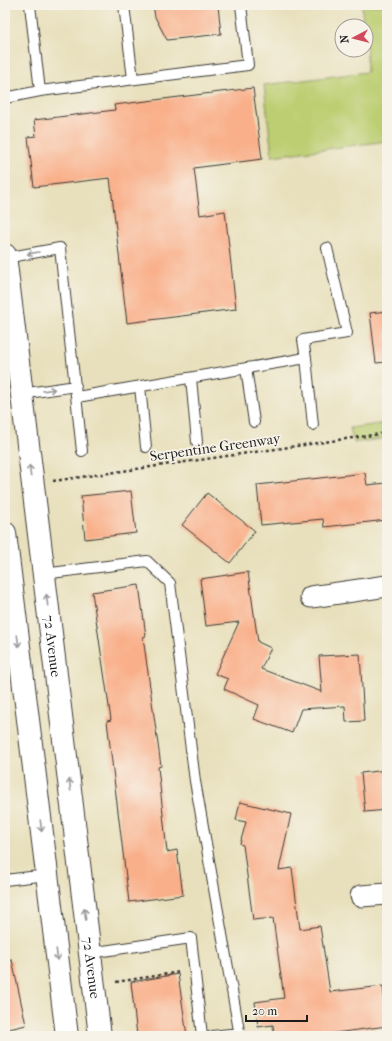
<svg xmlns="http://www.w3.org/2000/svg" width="392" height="1041" font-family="'IM FELL French Canon',serif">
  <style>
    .green { fill: #bcce71; stroke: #6c7546 }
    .building { fill: #f9af89 }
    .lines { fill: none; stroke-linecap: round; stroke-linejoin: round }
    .lane-casing { stroke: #3b3934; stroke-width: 12 }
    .street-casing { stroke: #3b3934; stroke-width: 23 }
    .secondary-casing { stroke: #3b3934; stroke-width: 24 }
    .path { stroke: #3b3934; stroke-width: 2.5; stroke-dasharray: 3 3; stroke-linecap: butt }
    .lane { stroke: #fff; stroke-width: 10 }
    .street { stroke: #fff; stroke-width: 21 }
    .secondary { stroke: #fff; stroke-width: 22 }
    .oneway { stroke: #999 }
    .labels { text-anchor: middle; stroke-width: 3.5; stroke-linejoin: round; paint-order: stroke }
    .street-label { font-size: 14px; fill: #1c1c1c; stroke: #f7f3e8 }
  </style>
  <rect width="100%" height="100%" fill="#f7f3e8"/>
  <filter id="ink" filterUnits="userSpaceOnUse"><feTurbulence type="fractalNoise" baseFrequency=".025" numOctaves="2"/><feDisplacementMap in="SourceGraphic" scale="8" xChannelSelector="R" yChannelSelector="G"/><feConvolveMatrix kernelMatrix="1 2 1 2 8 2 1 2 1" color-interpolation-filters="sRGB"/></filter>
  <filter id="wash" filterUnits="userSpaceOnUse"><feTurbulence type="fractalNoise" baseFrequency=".012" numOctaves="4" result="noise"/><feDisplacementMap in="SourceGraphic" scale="16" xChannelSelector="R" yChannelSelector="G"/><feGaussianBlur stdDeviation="0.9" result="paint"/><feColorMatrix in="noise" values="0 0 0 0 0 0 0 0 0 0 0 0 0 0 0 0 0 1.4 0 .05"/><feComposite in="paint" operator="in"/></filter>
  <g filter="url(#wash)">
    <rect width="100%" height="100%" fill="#e8e0bc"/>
    <path class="green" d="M362,5H387V141L272,156L264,85L367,72L366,26H363Z
      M387,423V438L354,443L350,428Z"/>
    <g id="blocks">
      <path class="building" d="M153,5H218L221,34L167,40L155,17Z
        M253,88L262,159L194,168L200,215L225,211L236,309L127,323L110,178L34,187L28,137L36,136L34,120L115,110L114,105Z
        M387,311V362L376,363L370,313Z
        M365,473L367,485L387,483V520L324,527L323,519L261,525L257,485Z
        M131,491L136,533L85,539L81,496Z
        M207,493L255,531L230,563L182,525Z
        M248,572L258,642L271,648L261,669L322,692L319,656L360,654L364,721L346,722L345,706L301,709L292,733L254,719L259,705L224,689L228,679L215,674L239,622L206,626L200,579Z
        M139,585L146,636L143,637L161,766L158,767L167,852L177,850L183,895L129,902L107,721L111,720L92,592Z
        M387,770V810L365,812L361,773Z
        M240,802L291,814L279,870L292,868L300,929L320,926L330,992L383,986L387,1026L313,1036H274L273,1025L258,1027L255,1002L284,998L273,918L253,920L243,845L240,844L246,822L236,820Z
        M12,960L26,1025L5,1030V961Z
        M178,974L187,1036H137L131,982Z"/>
    </g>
  </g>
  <g filter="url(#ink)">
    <use href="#blocks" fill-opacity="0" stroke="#3b3934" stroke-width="1"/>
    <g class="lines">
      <defs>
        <path id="lane" d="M30,5L40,91
          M124,5L133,79
          M5,98L40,91L248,65L241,5
          M5,258L60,248L82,451
          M306,358L313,425
          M246,368L254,422
          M191,378L197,442
          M140,386L146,447
          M21,394L76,386
          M77,397L306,358L303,340L347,333L327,248
          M43,574L147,561L170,583L195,781L240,1036
          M5,880L47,875
          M90,953L191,938L202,1036
          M212,1036L239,1033"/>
        <path id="street" d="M311,597L387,586
          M361,896L387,894"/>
        <g id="secondary">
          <path id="s1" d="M5,255L100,1036"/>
          <path d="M5,533L67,1036"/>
        </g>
      </defs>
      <use href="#lane" class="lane-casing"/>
      <use href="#street" class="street-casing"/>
      <use href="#secondary" class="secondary-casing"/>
      <path class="path" d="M53,481L387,433
        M116,982L180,972"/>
      <use href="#lane" class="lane"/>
      <use href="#street" class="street"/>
      <use href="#secondary" class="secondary"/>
    </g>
    <defs><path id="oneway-shaft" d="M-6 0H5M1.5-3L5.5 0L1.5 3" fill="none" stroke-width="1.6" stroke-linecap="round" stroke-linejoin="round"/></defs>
    <g class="oneway">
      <use href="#oneway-shaft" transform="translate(33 253) rotate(170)"/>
      <use href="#oneway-shaft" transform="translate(49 390) rotate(-8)"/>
      <use href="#oneway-shaft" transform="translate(30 471) rotate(-97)"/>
      <use href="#oneway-shaft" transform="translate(47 600) rotate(-97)"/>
      <use href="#oneway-shaft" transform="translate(18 641) rotate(83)"/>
      <use href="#oneway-shaft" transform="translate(70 785) rotate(-97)"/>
      <use href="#oneway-shaft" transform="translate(41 826) rotate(83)"/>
      <use href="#oneway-shaft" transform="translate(85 914) rotate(-97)"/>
      <use href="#oneway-shaft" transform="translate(57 955) rotate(83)"/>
    </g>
  </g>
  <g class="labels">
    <g class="street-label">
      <text transform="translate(215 447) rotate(-8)" y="5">Serpentine Greenway</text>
      <text dy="5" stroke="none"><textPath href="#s1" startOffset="394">72 Avenue</textPath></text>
      <text dy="5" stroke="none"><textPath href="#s1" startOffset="718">72 Avenue</textPath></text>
    </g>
  </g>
  <rect width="392" height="1041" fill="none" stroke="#f7f3e8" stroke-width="20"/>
  <g transform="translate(354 38) rotate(263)"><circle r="19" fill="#f7f3e8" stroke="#9f9d96"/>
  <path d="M0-3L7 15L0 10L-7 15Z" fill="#d1495b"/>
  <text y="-6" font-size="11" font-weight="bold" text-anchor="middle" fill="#1c1c1c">N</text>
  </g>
  <path d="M246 1015v6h61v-6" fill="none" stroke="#1c1c1c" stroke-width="2"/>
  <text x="252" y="1015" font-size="12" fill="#1c1c1c" stroke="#f7f3e8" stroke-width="3" paint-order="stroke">20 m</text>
</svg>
